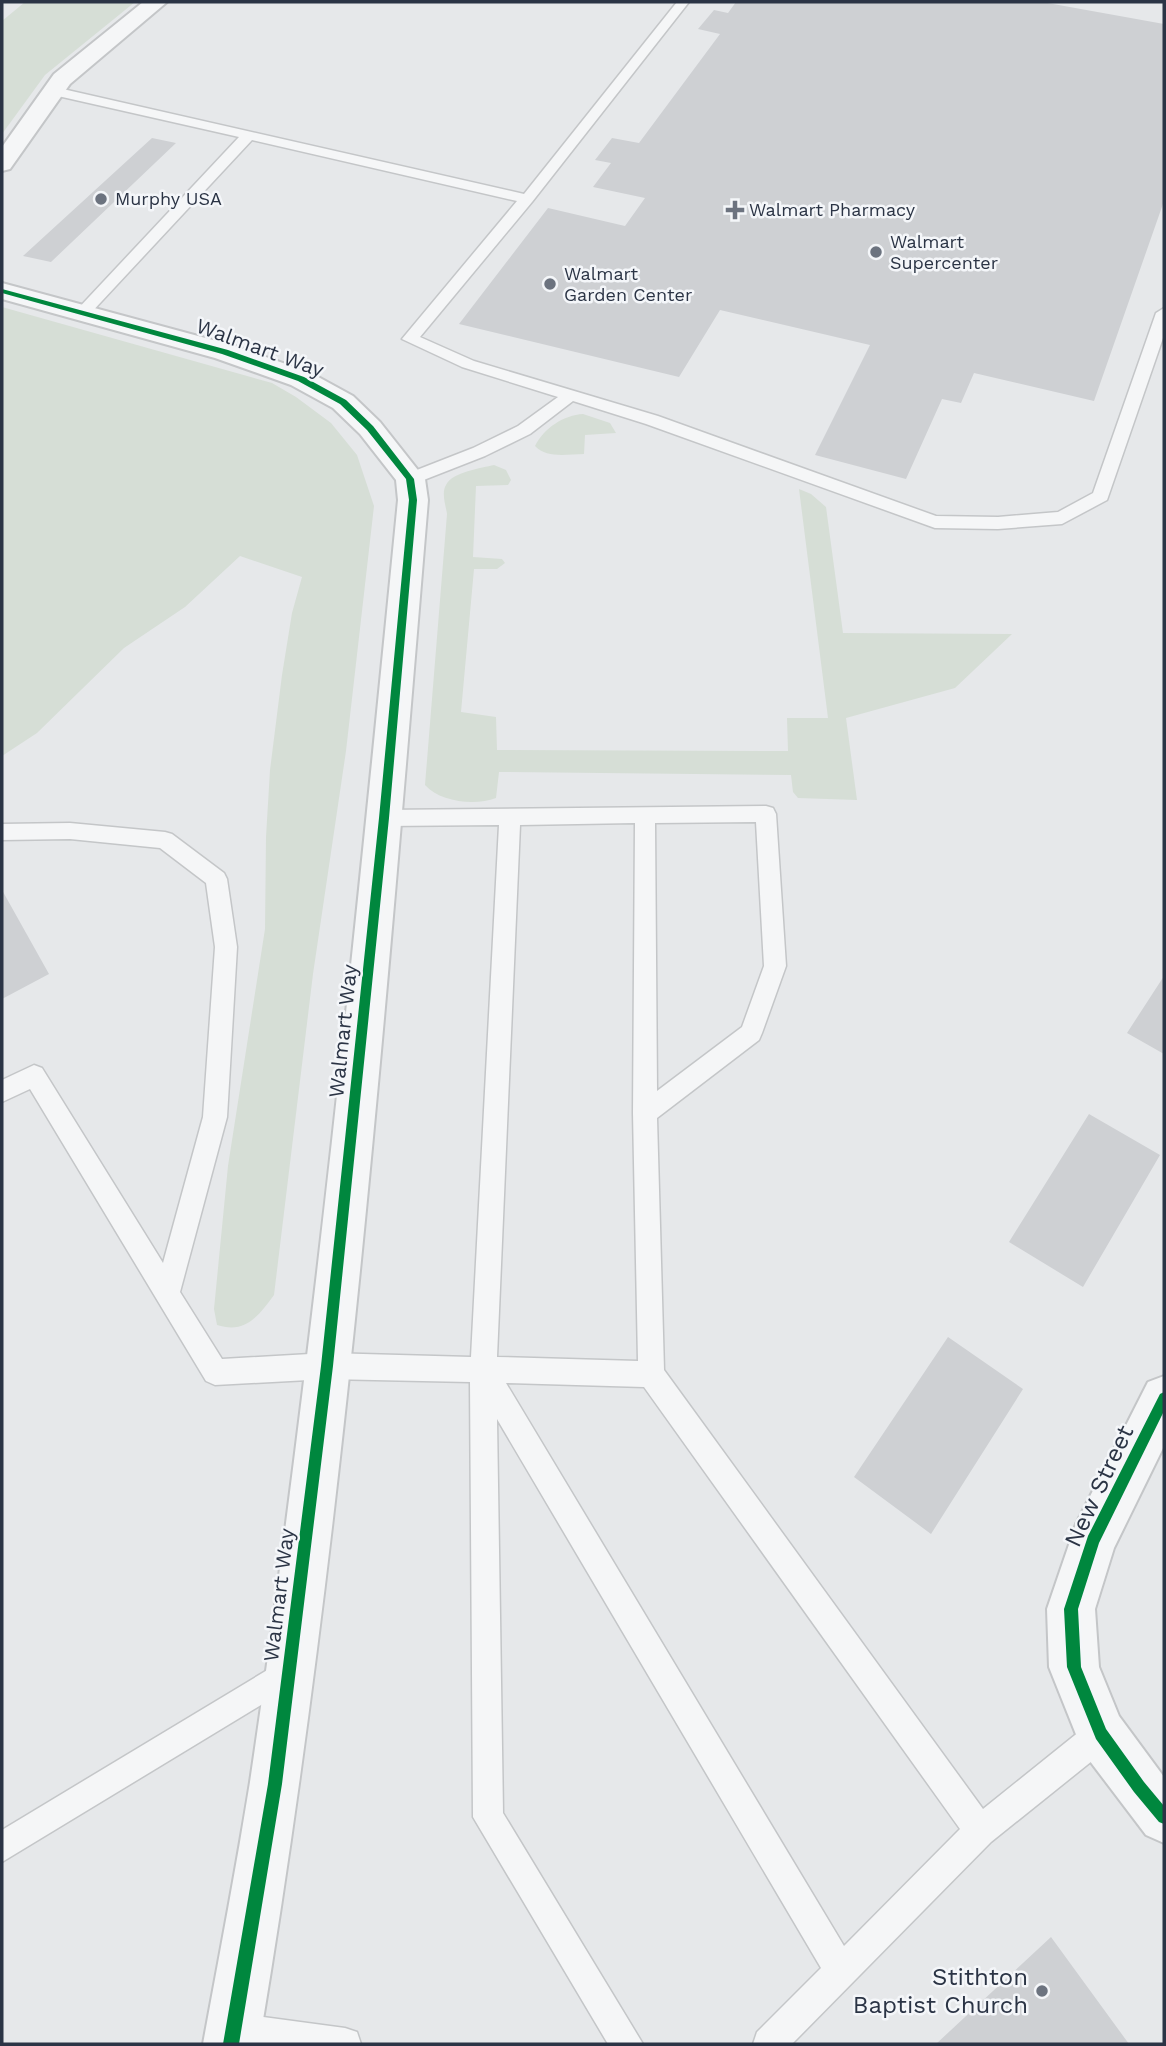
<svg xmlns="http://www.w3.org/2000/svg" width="1166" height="2046" font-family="'Work Sans',sans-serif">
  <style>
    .green { fill: #d6ded6 }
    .building { fill: #ced0d3 }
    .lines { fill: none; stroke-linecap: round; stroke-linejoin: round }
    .service-casing { stroke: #c4c6c8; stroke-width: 3 }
    .minor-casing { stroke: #c4c6c8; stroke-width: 4 }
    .tertiary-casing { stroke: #c4c6c8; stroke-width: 4 }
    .service { fill: #f5f6f7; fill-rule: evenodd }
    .minor { fill: #f5f6f7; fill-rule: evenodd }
    .tertiary { fill: #f5f6f7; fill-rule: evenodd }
    .cycleway-casing { stroke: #f4f6f9; stroke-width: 5 }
    .cycleway { fill: #00873e; fill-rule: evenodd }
    .poi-dot { fill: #6c737f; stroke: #f4f6f9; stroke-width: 2.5 }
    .labels { text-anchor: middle; stroke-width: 5; stroke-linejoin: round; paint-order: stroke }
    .far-poi-label { font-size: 18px; fill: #2b3445; stroke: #f4f6f9; text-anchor: start }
    .street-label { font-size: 21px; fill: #2b3445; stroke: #f4f6f9 }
    .near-street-label { font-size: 24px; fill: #2b3445; stroke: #f4f6f9 }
    .near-poi-label { font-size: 24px; fill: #2b3445; stroke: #f4f6f9; text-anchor: end }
  </style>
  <rect width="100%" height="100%" fill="#e6e8ea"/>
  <path class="green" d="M25,2H135L45,75L2,134V21Z
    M2,307L272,383L296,397L331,423L357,455L374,506L346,751L313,974L274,1295C258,1317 245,1334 217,1325L214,1309L228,1166L265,929L266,837L270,770L282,675L292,613L302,577L240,556L185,607L124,648L37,733L2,756Z
    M583,414L610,423L616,433L585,435L584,454C568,454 547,459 535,446C544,428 564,415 583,414Z
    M494,465L506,470L511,480L508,485L476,486L473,557L502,559L505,563L497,569H474L461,712L496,717L497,750L788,751L787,718H828L799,489L811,494L826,507L843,633L1012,634L955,688L846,718L857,800L798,798L793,792L791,775L499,772L496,798C475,806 440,802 425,785L447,514C446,506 441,493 446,485C452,472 482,468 494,465Z"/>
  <path class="building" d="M736,2H1042L1164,24V201L1094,401L974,373L961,403L942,399L906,479L815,455L870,345L720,310L679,377L459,324L548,208L625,226L645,198L593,187L611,163L595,160L612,138L639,143L720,34L698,29L714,10L728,13Z
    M152,138L176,143L51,262L23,256Z
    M2,890L49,974L2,999Z
    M1164,976V1054L1127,1033Z
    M1089,1114L1160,1155L1083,1287L1009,1242Z
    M948,1337L1023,1389L931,1534L854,1477Z
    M1051,1937L1129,2044H936Z"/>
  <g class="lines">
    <defs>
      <path id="service" d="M677,2H689L532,202L420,337L474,361L658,416L936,516L998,517L1058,512L1093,493L1156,313L1164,308V335L1107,500L1062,524L998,529L935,528L646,424L573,401L530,434L485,456L416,483H404L401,479L404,475L473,448L518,426L558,397L462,367L402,339L517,201L252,140L88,316H76L74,313L239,137L49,94V88L54,87L524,194Z
        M766,806L773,808L776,814L786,966L762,1033L759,1040L657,1118L664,1370L983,1809L1090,1723L1101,1719L1112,1723L1116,1734L1112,1745L991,1842L792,2044H753L757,2032L821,1968L497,1419L503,1813L643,2044H608L473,1817L470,1382L327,1379L215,1385L206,1381L30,1089L2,1102V1080L34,1065L42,1068L163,1263L203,1117L215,947L206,883L160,848L70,839L2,840V824L70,823L165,832L172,834L224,873L227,879L237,947L227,1117L180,1292L222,1359L327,1353L471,1357L499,825L384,826L377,824L374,818L377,812L384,810ZM756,822L764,966L742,1027L657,1091L655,823ZM635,823L633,1113L638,1361L497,1357L520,825ZM506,1383L644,1387L960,1829L844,1946Z
        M289,1657L299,1662L304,1672L299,1682L2,1862V1830Z
        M234,2013L345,2028L357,2032L361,2044H231L222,2041L218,2029L222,2017Z"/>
      <path id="minor" d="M1164,1376V1446L1114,1548L1095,1609L1099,1667L1119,1716L1164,1777V1843L1146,1835L1083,1752L1049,1667L1047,1609L1076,1524L1148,1382Z"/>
      <path id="tertiary" d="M143,2H167L70,84L10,169L2,171V147L54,74Z
        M2,283L235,346L311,373L353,396L380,422L425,479L428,500C385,1016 345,1534 259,2044H203C219,1957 236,1870 250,1782C313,1357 356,928 398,500L396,480L360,434L333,408L291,385L215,358L2,299Z"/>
    </defs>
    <use href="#service" class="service-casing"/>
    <use href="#minor" class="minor-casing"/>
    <use href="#tertiary" class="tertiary-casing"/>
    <use href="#service" class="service"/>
    <use href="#minor" class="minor"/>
    <use href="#tertiary" class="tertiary"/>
    <defs>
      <path id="cycleway" d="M2,289L228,350L304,377L346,400L373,426L414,479L417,500L389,818L333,1366L282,1784L239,2044H223L268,1784L321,1366L379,818L409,500L406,479L367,430L340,404L298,381L222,354L2,293Z
        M1164,1392V1411L1099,1543L1078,1609L1081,1667L1106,1729L1144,1782L1164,1806V1824L1159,1822L1134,1792L1096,1739L1067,1667L1064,1609L1088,1536L1160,1394Z"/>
    </defs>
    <use href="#cycleway" class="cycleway-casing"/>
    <use href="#cycleway" class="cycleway"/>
  </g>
  <g class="poi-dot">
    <circle cx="101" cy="199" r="7"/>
    <path d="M731.5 199.5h7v7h7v7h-7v7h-7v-7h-7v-7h7z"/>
    <circle cx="876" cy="252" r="7"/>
    <circle cx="550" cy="284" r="7"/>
    <circle cx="1042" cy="1991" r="7"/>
  </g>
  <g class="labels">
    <g class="far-poi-label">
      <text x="115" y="205">Murphy USA</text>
      <text x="749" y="216">Walmart Pharmacy</text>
      <text x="890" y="248">Walmart<tspan x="890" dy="21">Supercenter</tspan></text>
      <text x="564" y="280">Walmart<tspan x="564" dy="21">Garden Center</tspan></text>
    </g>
    <g class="street-label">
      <text transform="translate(260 348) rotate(20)" y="7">Walmart Way</text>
      <text transform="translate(343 1031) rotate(-84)" y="7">Walmart Way</text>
      <text transform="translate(279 1595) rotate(-83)" y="7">Walmart Way</text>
    </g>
    <g class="near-street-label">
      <text transform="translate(1099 1486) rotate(-65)" y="8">New Street</text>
    </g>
    <g class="near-poi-label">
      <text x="1028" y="1985">Stithton<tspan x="1028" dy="28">Baptist Church</tspan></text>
    </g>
  </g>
  <rect width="1166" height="2046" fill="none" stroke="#2b3445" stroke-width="7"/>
</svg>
